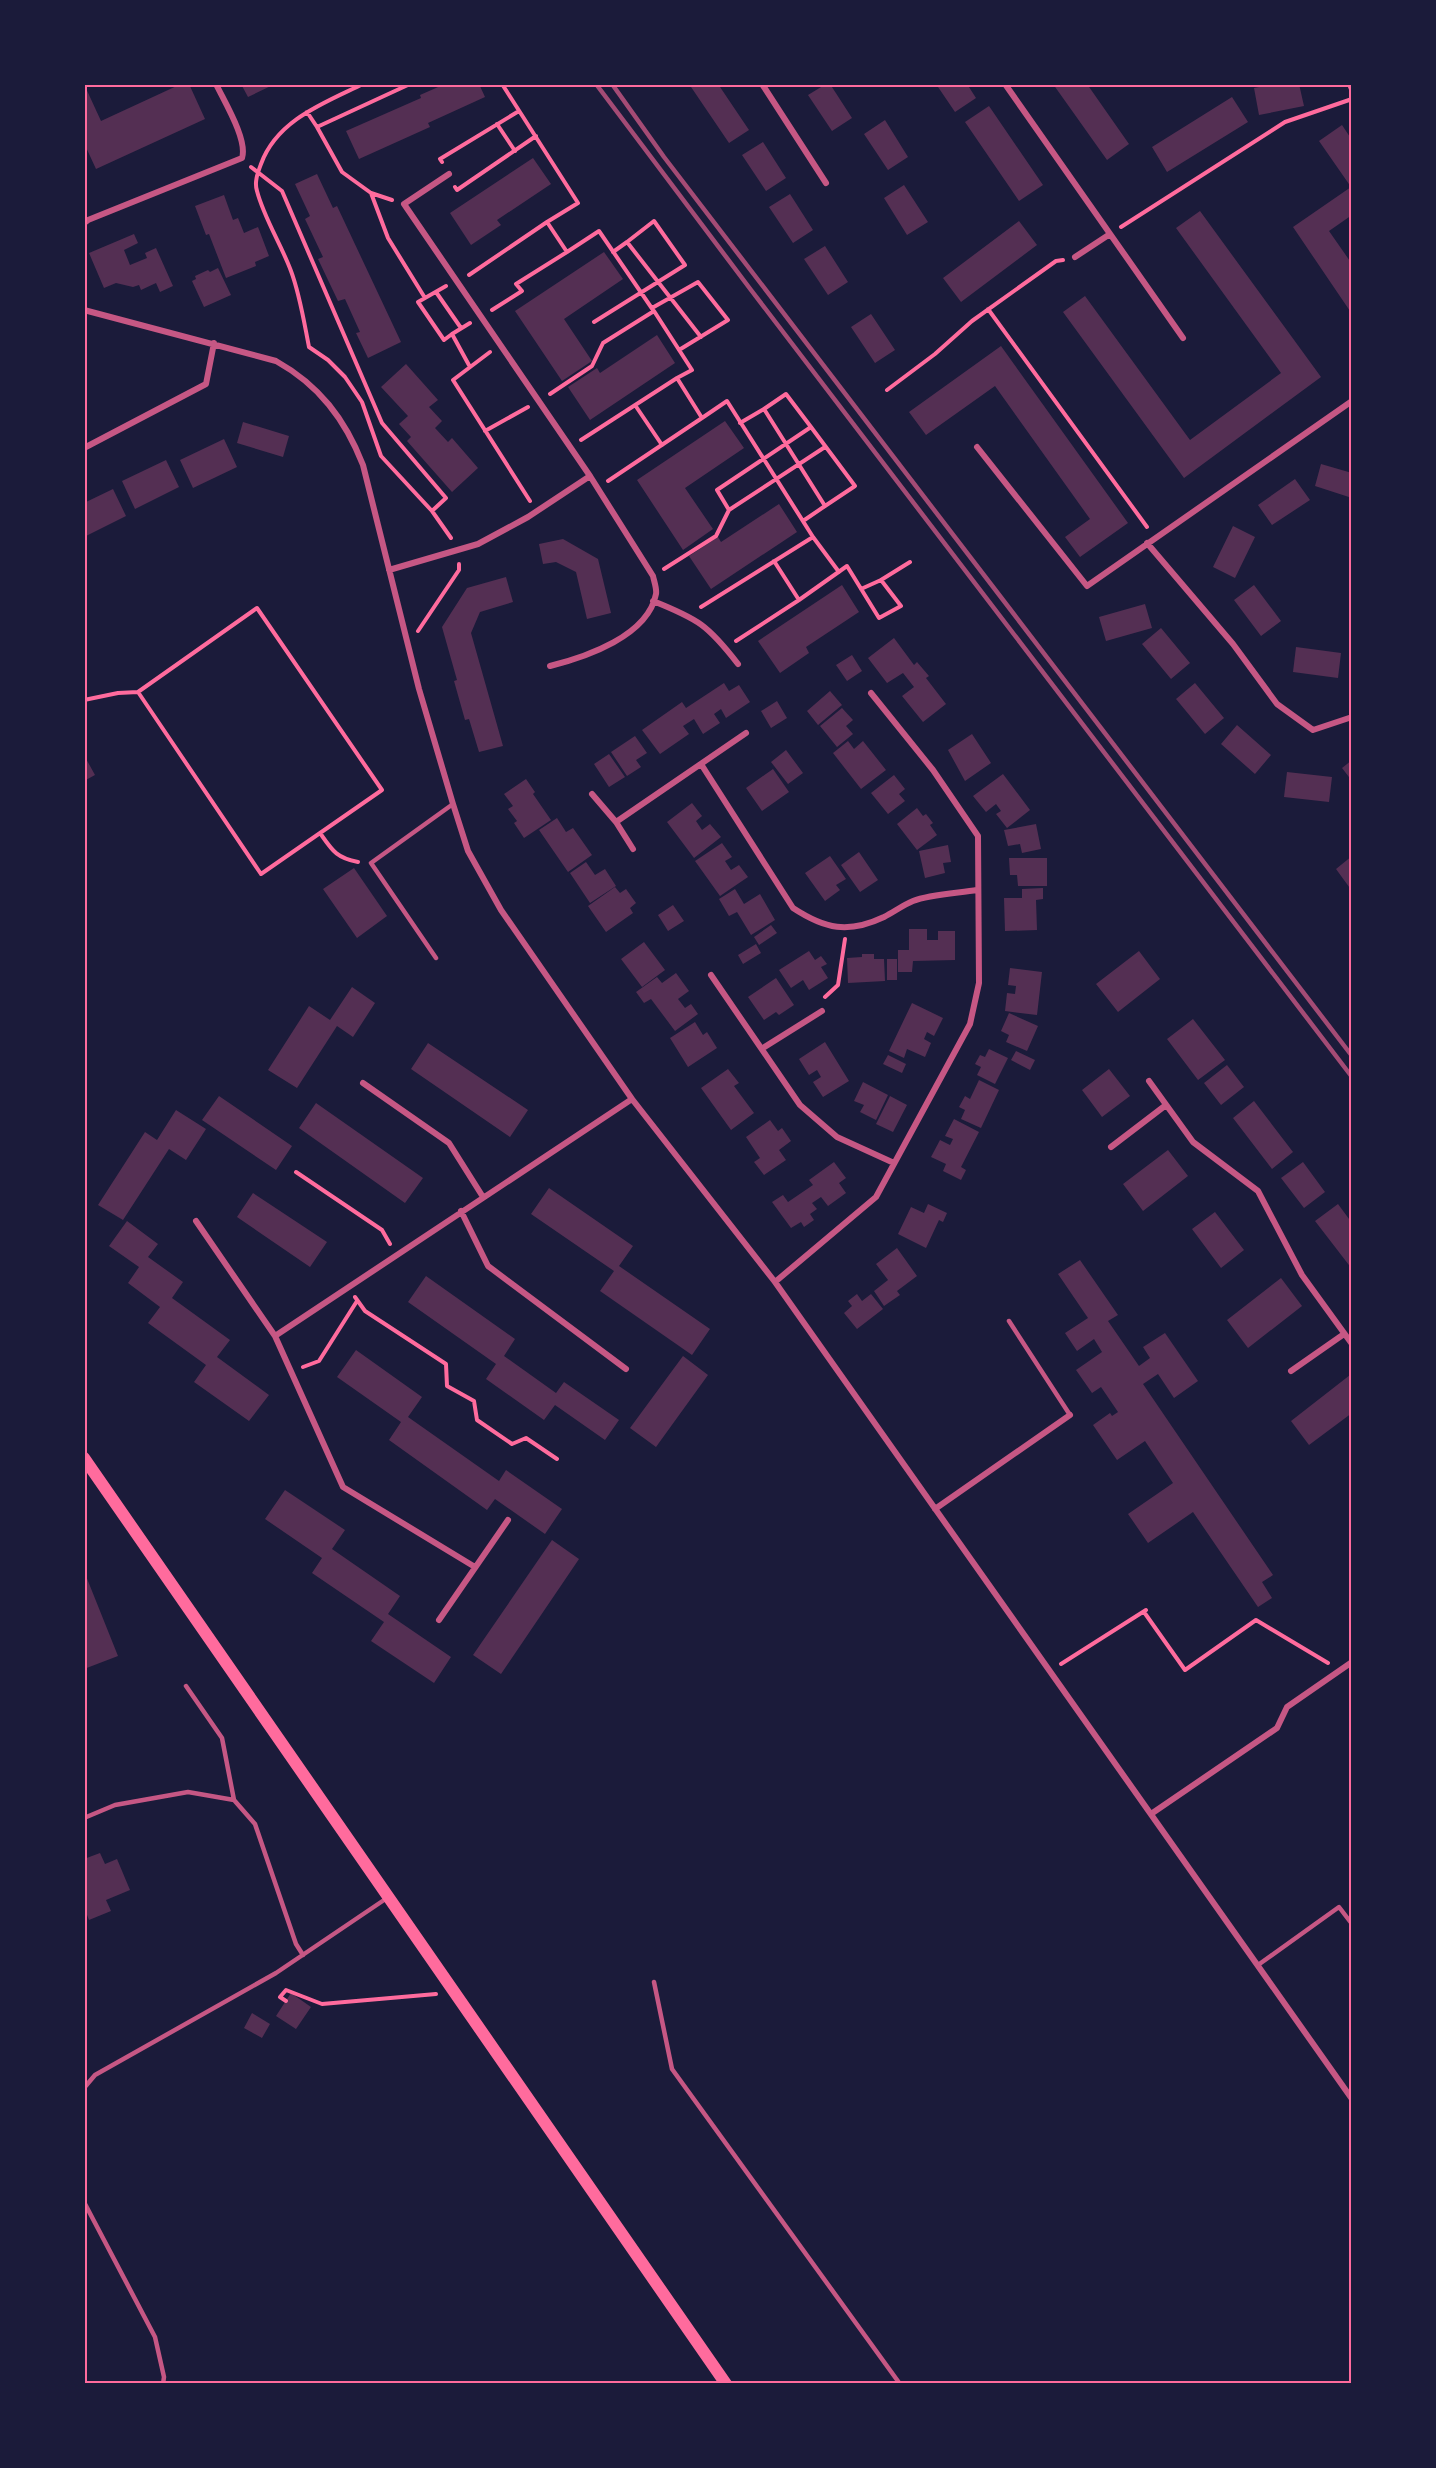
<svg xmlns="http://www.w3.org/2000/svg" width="1436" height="2468" font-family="'Nunito Sans',sans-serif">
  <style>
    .building { fill: #542f53 }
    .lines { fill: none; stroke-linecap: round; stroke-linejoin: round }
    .path { stroke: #ff6b9d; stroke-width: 4 }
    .service { stroke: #c65784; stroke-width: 4.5 }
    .minor { stroke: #c65784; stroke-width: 6 }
    .secondary { stroke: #ff6b9d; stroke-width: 12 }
    .rail { stroke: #a44b75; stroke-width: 4.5 }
    .neatline { fill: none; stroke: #ff6b9d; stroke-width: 2 }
  </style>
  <rect width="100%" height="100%" fill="#1b1b3a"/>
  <path class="building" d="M84,84L101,121L181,84H189L205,119L96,169L84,143Z
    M241,84H275L248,97Z
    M445,84H479L485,97L428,123L430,127L359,159L346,131L421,98L420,95Z
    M689,84H718L749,130L729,143Z
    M826,84H830L852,118L832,131L808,95Z
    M936,84H967L976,98L955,112Z
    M1053,84H1087L1129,144L1107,160Z
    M1274,84H1299L1304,106L1259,115L1254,88Z
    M1232,97L1248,122L1167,172L1152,147Z
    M989,106L1043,185L1019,201L965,122Z
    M885,120L908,157L888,170L864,134Z
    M1342,125L1352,140V215L1329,231L1352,264V314L1293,227L1351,187L1319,141Z
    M763,142L786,178L766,191L742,155Z
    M533,158L551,184L497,220L501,225L471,245L450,213Z
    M317,174L333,208L337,206L401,342L368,358L356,333L360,332L345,299L338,301L318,259L323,257L305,219L310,216L295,184Z
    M904,185L928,222L907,235L884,198Z
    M790,194L813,230L793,243L769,207Z
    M224,195L233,220L238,218L244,233L258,227L269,256L255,262L256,266L226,278L209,234L206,235L195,206Z
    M1200,211L1321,377L1184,478L1063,312L1085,296L1190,440L1281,373L1176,228Z
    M1019,221L1037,245L961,302L943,278Z
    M134,234L138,243L124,250L130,265L147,258L145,253L156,248L173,286L160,292L156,283L141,290L139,285L133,287L116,283L104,288L89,253Z
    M825,246L848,282L828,295L804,259Z
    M604,252L623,279L564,319L592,361L562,381L515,311Z
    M218,268L231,295L204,307L192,281L196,279L195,276L208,270L210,272Z
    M871,314L895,350L875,363L851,327Z
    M657,335L675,363L590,420L568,387L597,368L600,373Z
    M1001,346L1128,523L1080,557L1065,537L1090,519L995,386L926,435L909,412Z
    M406,364L438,400L429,407L442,421L435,428L448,442L452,438L478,468L452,492L407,441L411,437L399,424L408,416L381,387Z
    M725,421L744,448L685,488L713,529L683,550L637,480Z
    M243,422L289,436L283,457L237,443Z
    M224,439L237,467L193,488L180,460Z
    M166,460L179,487L135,509L122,481Z
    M1321,464L1352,473V498L1315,486Z
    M1295,479L1310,500L1272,525L1258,505Z
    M113,489L126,516L84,537V503Z
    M779,504L797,532L711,589L689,556L718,537L721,542Z
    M1233,526L1255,537L1235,578L1213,567Z
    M563,539L598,559L611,613L587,619L576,572L556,562L543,564L539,544Z
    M506,577L513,602L480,612L471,633L503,746L479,752L469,719L465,720L454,681L457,680L442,627L467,588Z
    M842,585L859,612L806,647L809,653L780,673L758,641Z
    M1254,585L1281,621L1261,636L1234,600Z
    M1145,604L1152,628L1106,641L1099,617Z
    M1161,628L1190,663L1171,679L1142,644Z
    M894,638L914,665L917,662L929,676L926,678L946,704L923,722L902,696L914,687L903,673L887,683L868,658Z
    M1296,647L1341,653L1338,678L1293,672Z
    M852,655L862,671L847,681L836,665Z
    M724,683L729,691L739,685L750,702L726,718L721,709L714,714L720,723L703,734L694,719L683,726L689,734L660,754L642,730L682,702L686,708Z
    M1195,683L1224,718L1205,734L1176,699Z
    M830,691L842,705L818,725L807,711Z
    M777,701L787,718L771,728L761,711Z
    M842,708L853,720L846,726L853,734L837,747L820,726Z
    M1237,725L1271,755L1255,774L1221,744Z
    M972,734L991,763L965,781L948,750Z
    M635,736L647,753L636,760L641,767L627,776L611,752Z
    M848,741L854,749L863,741L886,770L861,789L833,753Z
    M786,750L803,773L788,784L771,762Z
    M609,754L625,777L609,787L594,764Z
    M84,755L95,775L84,781Z
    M1352,760V781L1342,768Z
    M773,769L789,792L762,811L746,788Z
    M1287,772L1332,777L1329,802L1284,797Z
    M1003,774L1030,810L1007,828L996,814L1001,811L996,804L986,812L973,796Z
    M894,775L905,789L899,794L905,801L888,814L871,793Z
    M526,779L535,792L533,794L551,820L524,838L514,823L517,821L508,809L513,806L504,794Z
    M692,803L702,816L696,821L702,830L710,824L721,837L694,858L667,822Z
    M917,808L923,816L926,814L933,823L930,825L937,835L917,850L897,824Z
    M557,818L566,832L573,828L592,855L568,872L539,830Z
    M1036,824L1041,849L1022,853L1020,844L1008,846L1004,830Z
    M722,843L732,857L725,861L731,870L739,865L748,877L720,896L695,861Z
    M948,845L951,862L943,863L945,873L925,878L919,851Z
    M859,852L878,880L860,892L841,865Z
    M830,856L846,879L836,885L840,890L825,901L805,873Z
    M1352,856V891L1336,869Z
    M1009,858H1047V886H1018L1017,875H1010Z
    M586,862L595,875L605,869L616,886L590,903L570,873Z
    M354,868L387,916L357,938L323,889Z
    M615,887L620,893L626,889L636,903L630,908L633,913L606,932L588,906Z
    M1043,888V899L1036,900L1037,930L1005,931L1004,898H1022V889Z
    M735,889L744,904L760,894L775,920L751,935L737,912L729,916L719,899Z
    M673,905L684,921L668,931L658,915Z
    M771,925L777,933L759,945L754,937Z
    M909,929H927V940H938V931H955V960L913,961L912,972H898V950H909Z
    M644,942L665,970L642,987L621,959Z
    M756,944L761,953L743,964L738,955Z
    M809,951L815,960L821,956L827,964L821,967L828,978L809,990L803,980L791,988L779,970Z
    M1139,951L1160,979L1118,1012L1096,984Z
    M862,954H874V959H884L885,981L848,983L847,958L862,957Z
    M887,959H897V980H887Z
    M1010,968L1042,972L1037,1015L1005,1011L1007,993L1015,994L1016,986L1008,985Z
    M676,973L689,991L678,999L685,1008L691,1004L698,1014L675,1031L651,999L644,1003L636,992L657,977L662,983Z
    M776,978L794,1005L779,1015L776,1012L764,1020L748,997Z
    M352,987L375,1003L353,1037L337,1026L297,1088L268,1070L309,1006L330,1020Z
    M912,1003L943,1018L934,1036L927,1032L924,1039L931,1043L925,1057L907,1049L904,1058L889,1051Z
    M1009,1013L1038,1026L1027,1051L1006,1042L1009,1035L1001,1031Z
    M1193,1019L1225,1060L1198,1080L1167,1039Z
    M695,1022L703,1035L707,1032L717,1048L688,1067L670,1038Z
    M825,1042L849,1081L823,1097L813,1082L821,1077L817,1070L809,1075L799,1059Z
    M428,1043L528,1110L510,1137L411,1069Z
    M989,1049L1008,1058L995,1084L977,1075L981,1067L975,1064L980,1055L985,1057Z
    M1016,1051L1035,1060L1030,1070L1011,1060Z
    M888,1055L906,1064L902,1073L883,1064Z
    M1227,1065L1244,1087L1221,1105L1204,1083Z
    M728,1069L739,1083L734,1086L754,1113L731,1130L701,1088Z
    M1109,1069L1130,1096L1102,1117L1082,1090Z
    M979,1080L999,1090L981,1128L961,1119L965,1110L959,1107L965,1096L970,1099Z
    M863,1082L888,1095L876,1120L860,1112L864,1105L854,1101Z
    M219,1096L292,1146L276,1170L202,1120Z
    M890,1096L907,1105L893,1132L876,1124Z
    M1254,1101L1293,1152L1272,1169L1233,1118Z
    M316,1103L423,1178L405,1203L299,1128Z
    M176,1110L206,1129L186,1160L169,1149L123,1220L98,1205L145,1132L157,1140Z
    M954,1119L979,1132L961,1167L966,1170L961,1180L943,1171L946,1164L931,1157L940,1140L950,1145L953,1139L945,1136Z
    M770,1120L778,1131L782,1128L791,1141L779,1150L786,1160L764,1175L754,1162L760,1158L746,1137Z
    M1168,1150L1188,1176L1143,1211L1123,1184Z
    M834,1162L846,1178L839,1183L846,1193L828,1206L821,1197L812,1203L817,1209L810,1214L814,1220L804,1227L801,1222L791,1228L772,1202L783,1195L788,1202L813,1185L809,1180Z
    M1303,1162L1325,1192L1304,1208L1281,1178Z
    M549,1188L633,1246L619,1266L710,1329L692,1355L600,1291L614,1271L531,1214Z
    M253,1193L327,1242L310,1267L237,1217Z
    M928,1204L947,1213L943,1222L939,1220L926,1248L898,1234L911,1207L924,1213Z
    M1338,1204L1352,1223V1269L1315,1221Z
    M1215,1212L1244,1250L1221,1268L1192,1229Z
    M127,1221L158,1244L148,1257L183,1282L172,1298L230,1340L217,1357L269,1395L249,1421L194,1382L206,1365L148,1323L160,1307L128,1283L139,1267L109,1246Z
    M897,1248L917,1276L897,1291L900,1295L884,1306L874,1291L888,1280L876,1264Z
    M1080,1260L1118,1315L1108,1321L1139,1366L1150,1358L1143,1347L1165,1333L1198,1381L1174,1398L1158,1374L1143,1384L1273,1575L1262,1582L1272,1598L1258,1607L1193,1512L1148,1543L1128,1514L1173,1483L1145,1441L1117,1460L1093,1425L1110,1413L1112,1416L1118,1412L1101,1387L1092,1393L1076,1370L1102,1352L1094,1339L1077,1351L1065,1333L1088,1318L1058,1274Z
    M426,1276L515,1339L504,1356L556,1393L564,1382L619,1420L605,1440L555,1405L544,1420L486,1379L496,1364L408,1302Z
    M1281,1278L1302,1306L1248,1348L1227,1320Z
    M857,1294L862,1301L871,1294L883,1309L857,1329L844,1313L852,1306L848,1301Z
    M356,1350L422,1397L408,1417L499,1481L506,1470L562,1509L545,1534L495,1499L487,1510L389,1440L401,1422L337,1377Z
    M683,1356L708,1375L656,1447L630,1428Z
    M1350,1375L1352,1378V1413L1309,1445L1291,1421Z
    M285,1490L345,1530L332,1549L400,1596L388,1614L451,1657L434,1683L371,1641L384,1622L312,1573L322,1558L265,1519Z
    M552,1540L579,1559L501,1674L473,1655Z
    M84,1571L118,1656L84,1669Z
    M100,1853L105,1864L117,1859L130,1890L106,1900L111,1911L89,1920L84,1907V1859Z
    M291,1993L311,2007L296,2029L276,2016Z
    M252,2013L270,2024L262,2038L244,2028Z"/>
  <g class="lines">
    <path class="path" d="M363,84C324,103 277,120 261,164C258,172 254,182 257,191C264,218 281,244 291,271C300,295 304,322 309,347L328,360L345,377L362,402L381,456L432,511L451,538
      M502,84L578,203L547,222
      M1349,84L1352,92
      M307,112L317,127L410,84
      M497,124L515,151
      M317,127L342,172L371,193L392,200
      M442,162L440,159L519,111
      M251,167L282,191L382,423L446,498L432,511
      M455,187L457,190L536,136
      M371,193L388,238L425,298L418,302L444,340L452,334L470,367
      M1121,227L1285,122L1352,99
      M567,252L599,231L653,310
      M613,252L627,242L701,337
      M469,275L547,222L567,252L516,284L522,291L492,310
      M436,292L461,328
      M425,298L446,286
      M652,308L698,282L728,320L679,350
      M988,309L1147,527
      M594,322L685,265L654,221L627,242
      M452,334L470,323
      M490,352L453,380L530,501
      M887,390L935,354L972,321L1056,261L1063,260
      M550,394L592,366L603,343L654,311L692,370L677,378
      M635,405L662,445
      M764,409L786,394L811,427
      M740,423L764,409L825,506L803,521
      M485,431L528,407
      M581,440L677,378L702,418L608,481
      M729,510L717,490L811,427L855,486L825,506
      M813,537L839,572
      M664,569L716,536L729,510L825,447
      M881,580L910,562
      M799,600L847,566L879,618L901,606L881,580L861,589
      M701,607L813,537L727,401L702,418
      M418,631L459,570V564
      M736,641L799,600L774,561
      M84,700L118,693L138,692L257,608L382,790L261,874L138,692
      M320,833C332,850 336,858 358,862
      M825,997L838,985L845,939
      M296,1172L382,1230L390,1244
      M355,1297L365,1311L446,1364L447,1386L474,1401L477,1420L512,1444L526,1438L557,1459
      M303,1367L319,1361L357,1301
      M1144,1612L1185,1670L1256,1620L1328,1663
      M1061,1664L1146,1610
      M286,2001L280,1997L286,1990L322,2004L436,1994"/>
    <path class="service" d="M436,958L371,863L453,804
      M1009,1321L1070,1415
      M186,1686L222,1738L234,1800
      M84,1818L115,1805L188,1792L234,1800L255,1824L296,1944L303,1955
      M1258,1965L1339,1907L1352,1924
      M654,1982L672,2069L900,2384
      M84,2088L95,2075L276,1973L387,1898
      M84,2202L155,2337L164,2377L163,2384"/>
    <path class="minor" d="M762,84L826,183
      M1005,84L1183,338
      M449,174L404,204L590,476L653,576C654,581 657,589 656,594C648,636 586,657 550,666
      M84,223L88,220L242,158C248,140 224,101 216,84
      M1075,257L1110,234
      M84,310L276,361C319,385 345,419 363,465L419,689L453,804L468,851L501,910L632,1099L775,1282L1352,2099
      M977,447L1087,586L1352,401
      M84,448L206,384L214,343
      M1147,543L1233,644L1277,704L1313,730L1352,717
      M389,570L478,544L528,517L590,476
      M653,601C698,619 708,625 738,664
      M701,764L793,908C825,929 848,934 884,917C894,912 903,905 913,901C930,894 959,893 977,890
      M592,794L616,822L633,849
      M616,822L746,733
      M711,975L800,1105L837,1137L894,1163
      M763,1048L822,1011
      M1149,1081L1193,1142L1258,1191L1302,1275L1352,1344
      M363,1083L449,1143L483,1197
      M1111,1147L1166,1105
      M461,1211L488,1266L626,1369
      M196,1221L275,1336L343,1487L475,1567
      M775,1282L876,1197L970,1024L979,983L978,836L933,770L871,693
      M275,1336L632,1099
      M1291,1371L1344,1334
      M935,1509L1070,1415
      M439,1620L508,1520
      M1151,1814L1277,1728L1287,1707L1352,1662"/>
    <path class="secondary" d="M84,1458L726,2384"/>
    <path class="rail" d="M596,84L751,290L1352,1077
      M612,84L664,157L1352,1056"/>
  </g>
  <rect width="1436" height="2468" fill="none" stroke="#1b1b3a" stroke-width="171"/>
  <rect x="86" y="86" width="1264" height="2296" class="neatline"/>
</svg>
